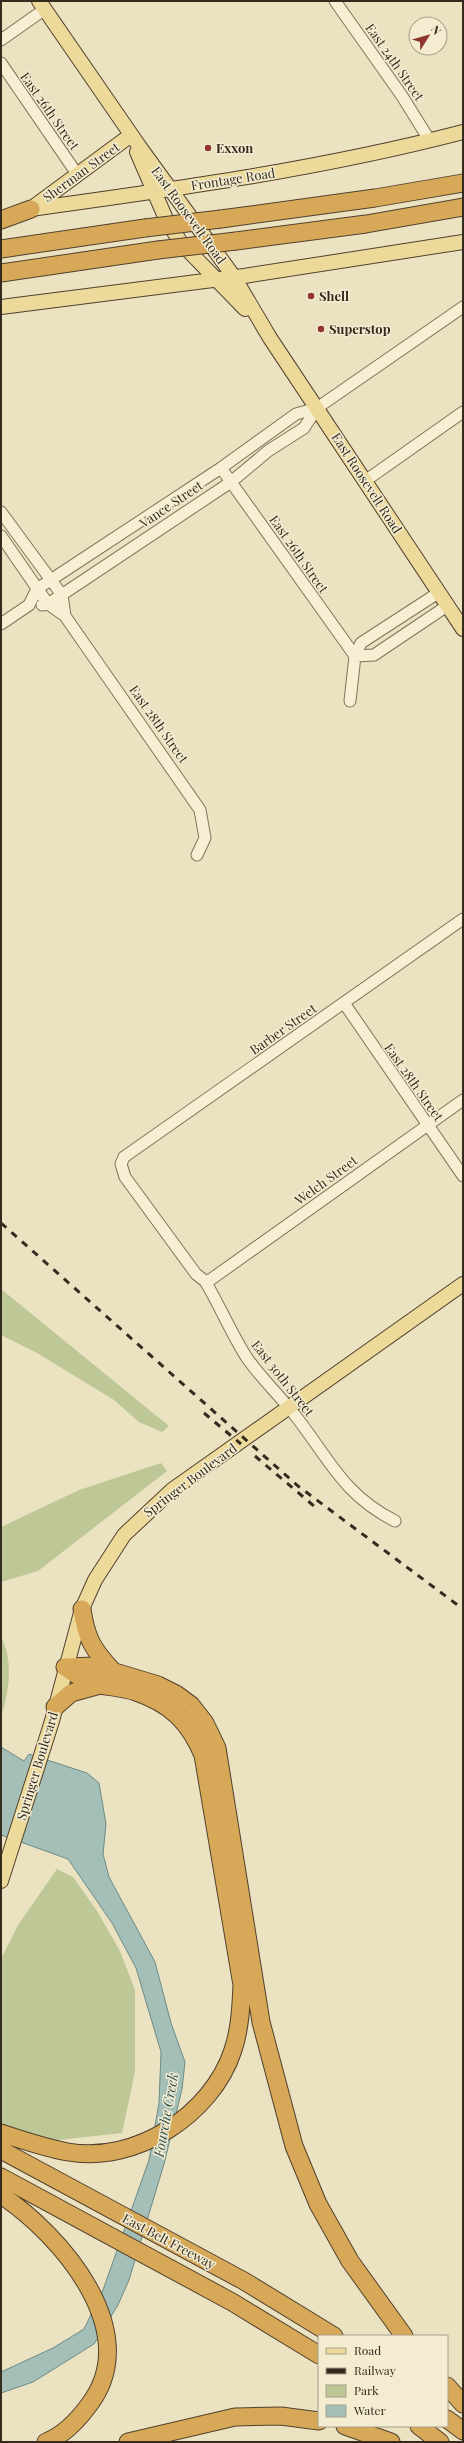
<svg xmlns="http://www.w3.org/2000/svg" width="464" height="2443" font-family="'Playfair Display',serif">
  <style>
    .green { fill: #bec897 }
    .water { fill: #a4beb8; stroke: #6c8b86 }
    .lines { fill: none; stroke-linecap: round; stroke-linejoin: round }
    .minor-casing { stroke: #83735a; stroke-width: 13 }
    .major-casing { stroke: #51412e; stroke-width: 16 }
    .highway-casing { stroke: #51412e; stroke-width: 19 }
    .minor { stroke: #f6efd4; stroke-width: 11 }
    .major { stroke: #edda9b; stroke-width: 14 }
    .highway { stroke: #d6a857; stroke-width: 17 }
    .rail { stroke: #342a1e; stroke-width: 3; stroke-dasharray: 7 7; stroke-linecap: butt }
    .highway-bridge-casing { stroke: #51412e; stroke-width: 19; stroke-linecap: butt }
    .highway-bridge { stroke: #d6a857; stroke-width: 17 }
    .poi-dot { fill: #8f352e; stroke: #f3ecd1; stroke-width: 1.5 }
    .labels { text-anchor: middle; stroke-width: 3; stroke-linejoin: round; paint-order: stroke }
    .street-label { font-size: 13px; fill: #342a1e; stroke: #f3ecd1 }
    .poi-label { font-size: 13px; font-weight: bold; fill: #342a1e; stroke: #f3ecd1; text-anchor: start }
    .water-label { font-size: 14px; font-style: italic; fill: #2e5253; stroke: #f3ecd1 }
  </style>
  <rect width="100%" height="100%" fill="#ebe2c2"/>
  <path class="green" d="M1,1289L169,1426L162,1432L139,1422L114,1400L37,1353L1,1335Z
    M161,1463L167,1471L38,1571L1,1582V1527L79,1490Z
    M1,1637C14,1661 9,1692 1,1717Z
    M57,1869L73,1877L97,1911L120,1951L135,1990V2072L122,2133L49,2141L1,2125V1959L18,1925Z"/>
  <path class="water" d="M1,1747L24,1761L29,1754L87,1773L99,1783L106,1824L103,1854L109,1877L155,1962L171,2023L185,2062L182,2089L164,2164L129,2280L118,2305L94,2344L33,2382L1,2393V2372L53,2348L84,2329L103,2290L149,2160L159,2103L161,2052L136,1968L112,1923L68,1859L1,1835Z"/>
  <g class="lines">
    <defs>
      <path id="minor" d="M335,1L402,96L430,141
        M1,40L45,9
        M1,63L77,174
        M221,468L355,656
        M365,481L463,412
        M1,512L62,595L65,616
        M1,536L48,604L65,616L200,810L205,838L197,855
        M42,605L48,604L231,482L268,451L304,428L317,408
        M1,624L29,605L37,589L221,468L296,414L317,408L463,307
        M355,656L374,655L447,606
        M350,701L355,656L361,643L438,593
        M344,1003L463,1176
        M205,1281L210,1280L463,1100
        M395,1521C342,1494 329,1458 294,1414C279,1395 261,1378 247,1358C231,1333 220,1306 205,1281L196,1274L125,1177L121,1164L124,1157L463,919"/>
      <path id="major" d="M39,1L139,146L234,277L270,338L463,629
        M137,152L166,219L181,243L245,309
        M32,208L131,135
        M31,209C176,189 321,169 463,132
        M1,307L244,276L463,242
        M1,1881L52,1721L82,1609L95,1580L124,1535L172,1490L463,1284"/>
      <path id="highway" d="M221,219L375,198L463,183
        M1,220L31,209
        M236,241L366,224L463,207
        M1,249L145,228
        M1,273L158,250
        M82,1609C86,1638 93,1650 113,1671
        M65,1667L95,1666L158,1685L176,1694L191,1705L205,1723L217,1748L261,2022L294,2146L318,2204L350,2261L404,2336
        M55,1707L71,1693L100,1685
        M1,2133C22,2140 46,2148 68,2152C135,2164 212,2115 233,2050C240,2029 241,2007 242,1985L203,1755C189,1722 171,1704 136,1692C122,1687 106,1687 91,1683C82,1680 73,1672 65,1667
        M1,2150L244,2281L334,2336
        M1,2177L232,2302L319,2355
        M1,2195C61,2235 145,2332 89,2405C78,2420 64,2435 46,2442
        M447,2386L463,2404
        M447,2419L463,2431
        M345,2426L391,2442
        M419,2426L440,2442
        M128,2442L235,2417L281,2416L319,2421"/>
    </defs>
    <use href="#minor" class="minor-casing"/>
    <use href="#major" class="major-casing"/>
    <use href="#highway" class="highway-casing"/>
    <use href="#minor" class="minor"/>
    <use href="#major" class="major"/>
    <use href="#highway" class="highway"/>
    <path class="rail" d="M1,1223L298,1486L463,1609
      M204,1413L241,1444
      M255,1456L314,1506"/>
    <defs>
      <path id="highway-bridge" d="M145,228L221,219
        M158,250L236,241"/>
    </defs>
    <use href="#highway-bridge" class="highway-bridge-casing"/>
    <use href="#highway-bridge" class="highway-bridge"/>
  </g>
  <g class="poi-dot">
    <circle cx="208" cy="148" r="4"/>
    <circle cx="311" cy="296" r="4"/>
    <circle cx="321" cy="329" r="4"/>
  </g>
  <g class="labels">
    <g class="street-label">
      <text transform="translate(395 62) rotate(55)" y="5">East 24th Street</text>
      <text transform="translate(50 111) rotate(55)" y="5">East 26th Street</text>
      <text transform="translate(81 172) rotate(-36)" y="5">Sherman Street</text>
      <text transform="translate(233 179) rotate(-9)" y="5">Frontage Road</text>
      <text transform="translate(189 215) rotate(54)" y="5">East Roosevelt Road</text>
      <text transform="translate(367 483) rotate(57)" y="5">East Roosevelt Road</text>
      <text transform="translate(171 504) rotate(-34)" y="5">Vance Street</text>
      <text transform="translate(299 554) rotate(55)" y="5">East 26th Street</text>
      <text transform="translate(159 724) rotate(55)" y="5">East 28th Street</text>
      <text transform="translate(283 1029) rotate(-35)" y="5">Barber Street</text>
      <text transform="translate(414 1082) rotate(55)" y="5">East 28th Street</text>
      <text transform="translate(326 1180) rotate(-36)" y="5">Welch Street</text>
      <text transform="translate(283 1378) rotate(52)" y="5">East 30th Street</text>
      <text transform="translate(190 1480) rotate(-37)" y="5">Springer Boulevard</text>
      <text transform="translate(37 1766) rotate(-73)" y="5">Springer Boulevard</text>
      <text transform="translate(169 2241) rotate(28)" y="5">East Belt Freeway</text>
    </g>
    <g class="poi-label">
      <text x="216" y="153">Exxon</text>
      <text x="319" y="301">Shell</text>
      <text x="329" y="334">Superstop</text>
    </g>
    <g class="water-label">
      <text transform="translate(166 2115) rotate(-80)" y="5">Fourche Creek</text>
    </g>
  </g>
  <rect width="464" height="2443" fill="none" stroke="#342a1e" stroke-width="4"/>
  <rect x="318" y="2335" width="130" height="92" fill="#f3ecd1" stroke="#a79e89"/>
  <rect x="326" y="2348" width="20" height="6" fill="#edda9b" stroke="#a79e89"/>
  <text x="354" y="2355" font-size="12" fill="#342a1e">Road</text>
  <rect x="326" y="2368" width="20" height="6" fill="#342a1e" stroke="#a79e89"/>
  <text x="354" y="2375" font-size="12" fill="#342a1e">Railway</text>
  <rect x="326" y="2385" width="20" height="12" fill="#bec897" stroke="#a79e89"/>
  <text x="354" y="2395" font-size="12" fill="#342a1e">Park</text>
  <rect x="326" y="2405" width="20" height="12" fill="#a4beb8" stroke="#a79e89"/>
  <text x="354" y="2415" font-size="12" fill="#342a1e">Water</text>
  <g transform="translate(428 36) rotate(53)"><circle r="19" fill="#f3ecd1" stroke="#a79e89"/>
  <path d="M0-3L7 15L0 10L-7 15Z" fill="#8f352e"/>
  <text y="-6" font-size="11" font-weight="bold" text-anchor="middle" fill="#342a1e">N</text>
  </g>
</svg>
